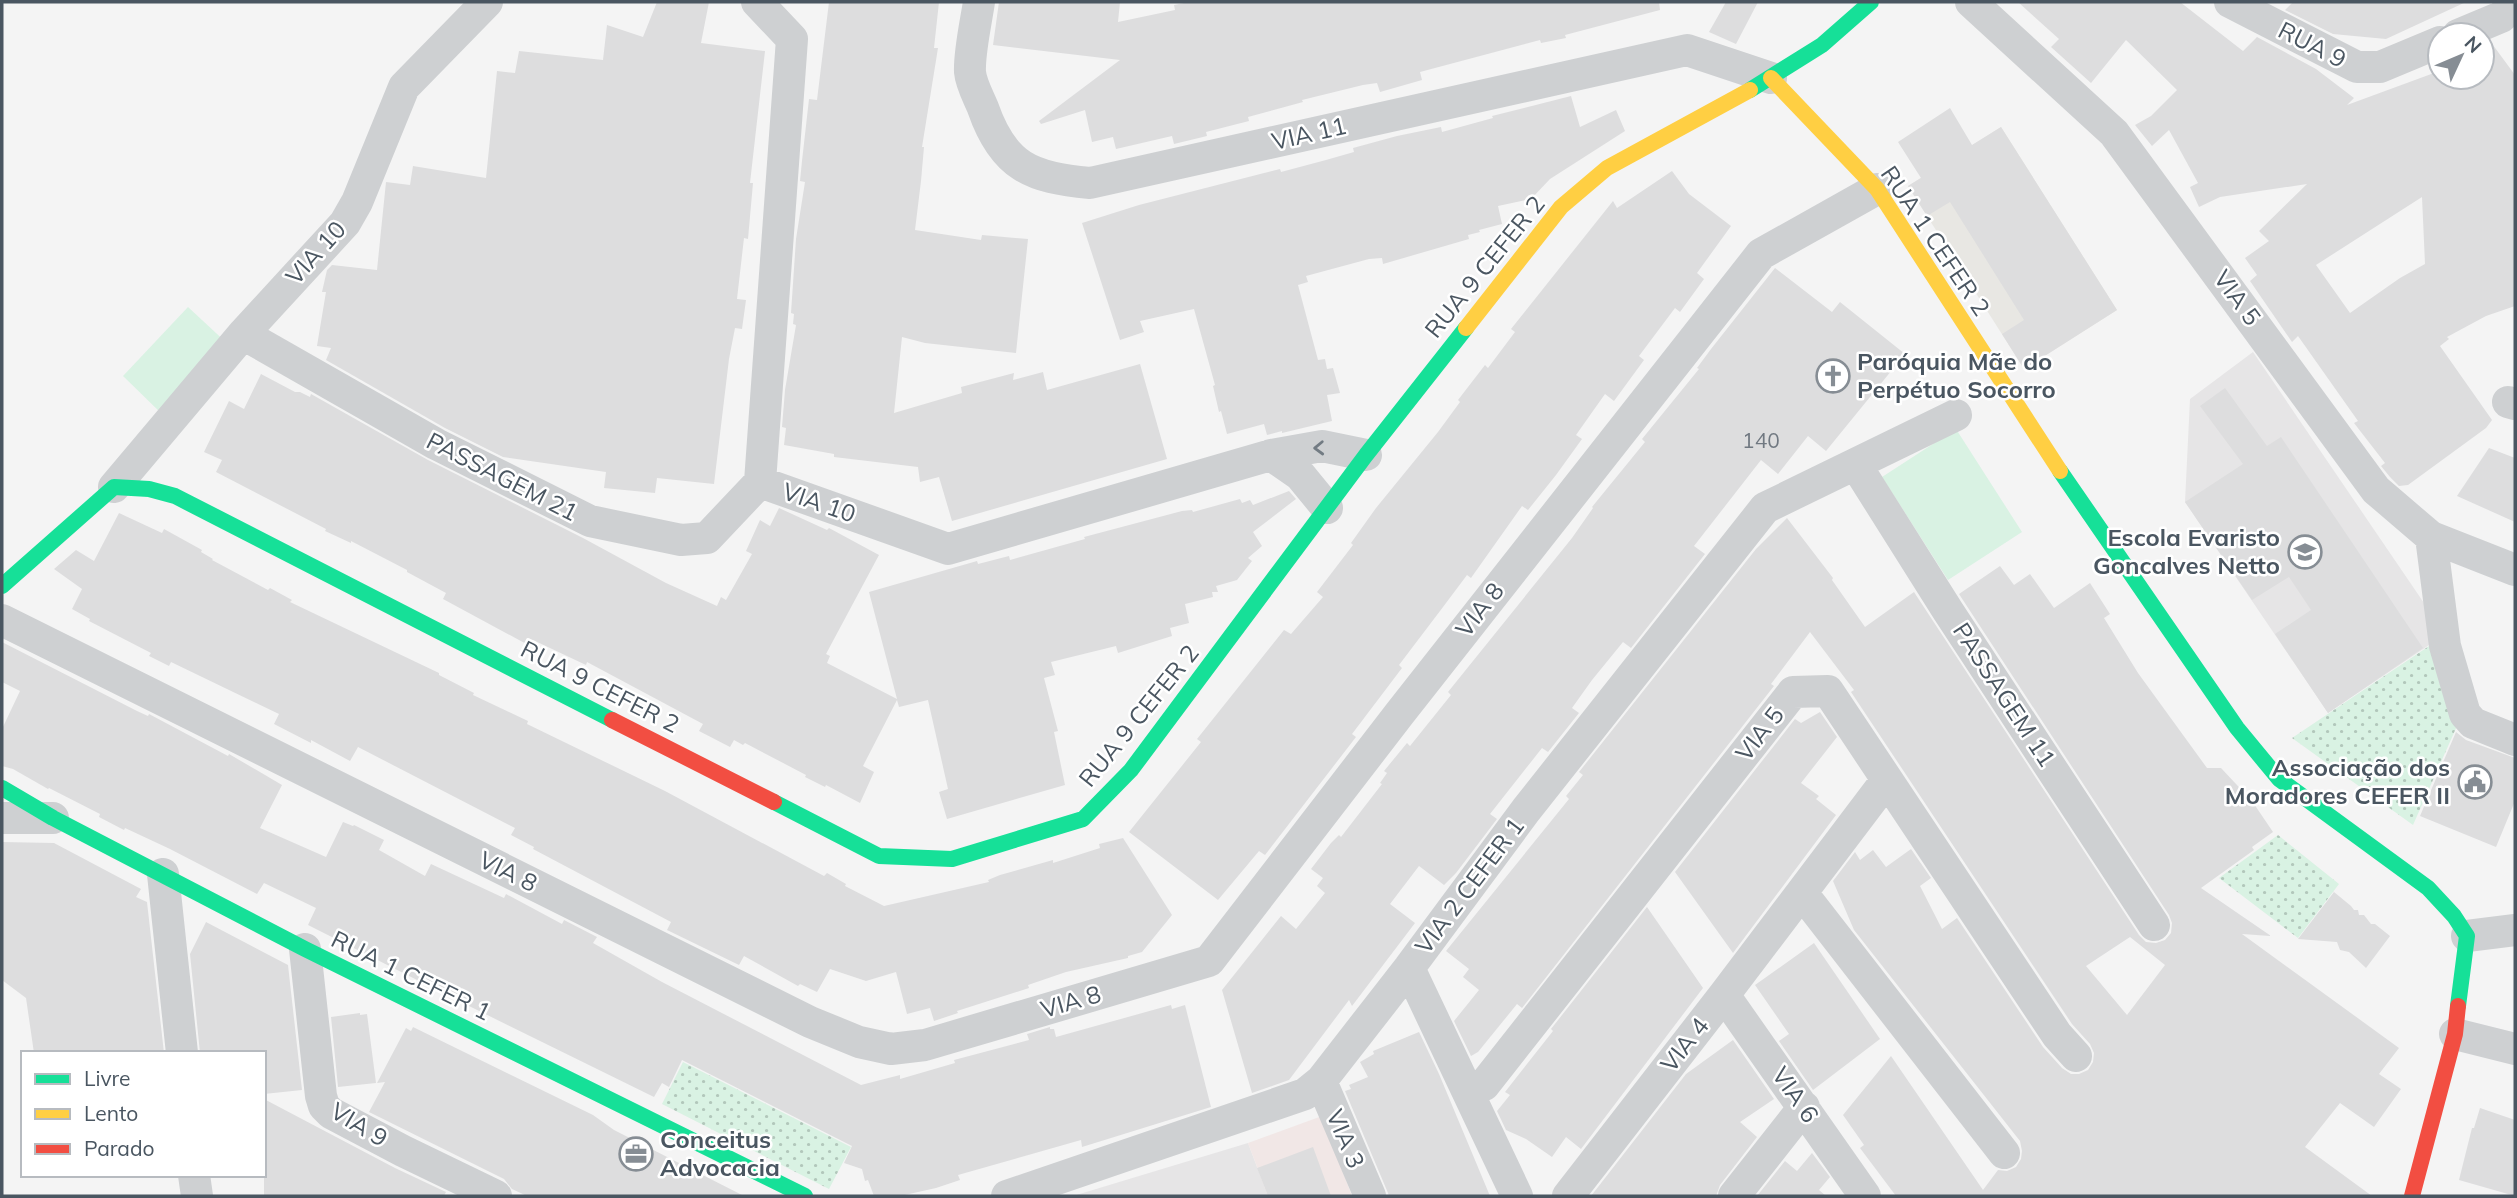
<svg xmlns="http://www.w3.org/2000/svg" width="2517" height="1198" font-family="Mulish,sans-serif">
  <style>
    .commercial { fill: #e8e7e3 }
    .education { fill: #e6e5e6 }
    .medical { fill: #f1e7e6 }
    .green { fill: #d9f2e3 }
    .park { fill: url(#park-dots) }
    .building { fill: #ddddde; fill-rule: evenodd }
    .lines { fill: none; stroke-linecap: round; stroke-linejoin: round }
    .street { stroke: #ced0d2; stroke-width: 32 }
    .fast { stroke: #16e098; stroke-width: 16 }
    .slow { stroke: #ffcf43; stroke-width: 16 }
    .jam { stroke: #f24e42; stroke-width: 16 }
    .oneway { stroke: #727b83 }
    .labels { text-anchor: middle; stroke-width: 5; stroke-linejoin: round; paint-order: stroke }
    .number-label { font-size: 21px; fill: #707881 }
    .street-label { font-size: 24px; fill: #4a5661; stroke: #fff }
    .poi-label { font-size: 24px; font-weight: bold; fill: #4a5661; stroke: #fff; text-anchor: start }
  </style>
  <defs>
    <pattern id="park-dots" width="8" height="8" patternUnits="userSpaceOnUse" patternTransform="scale(1.75)"><rect width="8" height="8" fill="#d9f2e3"/><path d="M2 2h.1M6 6h.1" fill="none" stroke="#b2c7bb" stroke-width="1.8" stroke-linecap="round"/></pattern>
  </defs>
  <rect width="100%" height="100%" fill="#f4f4f4"/>
  <path class="commercial" d="M2001,127L2117,310L2024,369L1908,186Z"/>
  <path class="education" d="M2253,352L2424,603L2435,641L2328,713L2185,502L2190,399Z
    M1248,1143L1268,1196H1073Z"/>
  <path class="medical" d="M1322,1116L1352,1196H1268L1248,1143Z"/>
  <path class="green" d="M188,307L230,346L164,416L123,376Z
    M1956,429L2022,532L1948,580L1882,477Z"/>
  <path class="park" d="M2435,642L2457,726L2413,825L2292,738Z
    M2278,835L2339,884L2298,938L2219,878Z
    M683,1062L851,1147L829,1189L662,1104Z"/>
  <path class="building" d="M657,2H709L701,43L765,51L750,183H753L748,239L744,238L737,299L746,300L742,329L735,328L729,359L714,484L657,478L655,493L604,488L606,472L503,457L445,428L326,360L331,348L317,346L326,292H322L327,270L332,265L377,270L386,182L410,185L413,166L486,178L497,71L515,73L519,51L603,60L607,25L643,37Z
    M829,2H939L934,48H938L922,147H924L921,181L915,230L981,240L982,235L1028,239L1016,353L925,343L902,337L894,413L962,393L961,387L1014,373L1013,380L1043,372L1047,390L1140,364L1167,459L952,521L939,477L920,482L918,467L834,457V454L784,445L786,428L782,427L785,390L796,325L793,324L794,314L791,313L796,239L805,182L800,181L802,161L809,99L817,100Z
    M999,2H1120L1118,22L1175,10L1174,5L1189,2H1659L1660,10L1565,35L1566,38L1541,43L1540,40L1420,72L1422,80L1380,92L1377,83L1363,85L1302,100L1303,102L1248,117L1249,121L1206,132L1207,136L1174,144L1172,136L1116,149L1113,137L1092,142L1085,110L1041,124L1039,121L1120,60L993,45Z
    M1726,2H1758L1736,44L1709,32Z
    M2018,2H2180L2243,51L2257,37L2316,69L2354,98L2347,105L2434,73L2436,77H2482V45L2490,41L2515,75V306L2486,316L2447,337L2449,339L2440,346L2492,420L2486,428L2408,485L2399,486L2390,477L2381,466L2385,463L2354,423L2358,421L2298,336L2292,342L2250,281L2257,275L2245,258L2269,241L2259,231L2307,184L2220,197L2199,207L2190,187L2198,183L2169,130L2152,146L2135,125L2151,116L2177,90L2126,40L2091,83L2051,47L2059,39ZM2422,197L2425,264L2400,278L2350,313L2316,265Z
    M2293,2H2466L2386,39L2333,34L2285,10Z
    M1571,96L1580,127L1616,110L1625,131L1550,179L1531,199L1498,206L1502,224L1479,230L1480,232L1468,235L1469,239L1383,264L1382,258L1369,259L1306,276L1308,282L1298,285L1318,360L1325,359L1327,369L1333,368L1340,393L1327,395L1332,421L1282,433V431L1267,435L1264,424L1227,434L1221,411L1219,412L1213,386L1215,385L1194,309L1140,321L1144,332L1120,340L1082,223L1139,205L1280,169L1281,172L1326,160L1354,152L1353,148L1397,136L1441,127L1442,132L1493,118L1492,116Z
    M1950,108L1972,145L2001,127L2117,310L2024,369L2002,334L2024,320L1950,202L1927,216L1908,186L1921,178L1898,142Z
    M1672,171L1689,194L1731,226L1697,273L1704,279L1680,312L1675,308L1639,356L1644,360L1614,401L1605,394L1576,435L1582,439L1556,475L1528,510L1522,506L1471,578L1467,575L1440,611L1399,665L1402,668L1352,734L1356,737L1265,855L1259,851L1218,900L1129,832L1201,742L1197,739L1284,630L1291,634L1323,597L1317,592L1353,545L1351,543L1376,508L1438,432L1460,402L1458,400L1485,365L1488,368L1515,332L1511,329L1613,201L1617,208Z
    M1775,268L1832,312L1840,302L1905,354L1826,451L1808,436L1778,474L1761,460L1694,546L1705,554L1631,648L1623,642L1592,680L1572,708L1579,713L1548,752L1542,748L1490,814L1497,819L1456,873L1444,885L1419,866L1390,904L1415,923L1352,1006L1349,1000L1289,1080L1252,1093L1222,990L1281,916L1296,929L1325,893L1317,886L1323,878L1311,869L1331,843L1339,835L1341,837L1382,784L1380,783L1387,773L1384,771L1407,743L1410,746L1451,695L1448,692L1572,538L1593,508L1592,507L1645,442L1642,439L1699,369L1697,368L1711,349Z
    M261,374L295,392H300L310,397L311,394L428,460L583,538L666,583L717,606L721,597L726,600L752,554L746,551L760,520L770,526L779,508L827,530L829,528L879,555L826,654L830,656L827,663L897,699L869,592L977,561L978,564L1009,556L1010,560L1085,539L1084,537L1182,511L1192,510L1193,512L1240,499L1242,503L1250,500L1253,505L1289,491L1296,499L1253,532L1262,546L1248,558L1252,561L1237,580L1216,586L1218,592H1212L1213,597L1185,604L1189,623L1170,628L1172,636L1118,653L1116,646L1051,662L1055,675L1044,678L1058,731L1054,732L1065,785L947,819L939,792L948,789L928,700L899,707L897,700L863,766L874,772L860,803L826,785L825,787L805,777L806,775L745,743L743,745L734,740L730,747L699,731L703,724L587,662L586,665L533,640L530,646L443,599L446,593L407,572V570L351,541V543L325,531L326,529L216,472L222,460L204,452L229,401L244,409Z
    M2225,388L2267,446L2281,437L2423,648L2328,713L2275,634L2311,610L2289,577L2252,600L2185,502L2243,464L2200,406Z
    M2489,448L2515,458V522L2457,496Z
    M119,513L162,533L164,529L202,550L201,552L213,559L212,560L268,590L270,588L292,600L290,602L439,673V675L474,693L473,695L528,721L527,724L665,791L824,876L827,873L846,884L845,886L884,906L989,882L988,880L1000,875L1053,860V863L1100,848L1099,844L1123,838L1172,915L1142,952L1128,956V958L1066,972L1028,985L1029,988L957,1011L958,1013L934,1021L930,1008L907,1014L896,972L866,981L830,969L817,992L800,984L798,986L744,956L739,965L667,930L671,922L533,849L534,847L511,835L515,828L358,747L350,761L311,740V743L274,724L279,714L171,662L169,666L149,656L151,653L89,621L90,619L72,609L82,589L54,569L76,550L94,561Z
    M1787,518L1833,578L1832,580L1865,627L1914,592L2139,935L2146,942L2156,943L2165,940L2171,933L2172,923L2169,915L1959,594L2000,566L2014,585L2030,574L2054,608L2090,583L2110,614L2104,618L2138,673L2207,768H2221L2252,801L2273,832L2252,847L2254,850L2201,888L2271,936L2242,934L2399,1048L2379,1074L2401,1089L2374,1127L2340,1103L2305,1147L2372,1196H1896L1860,1148L1864,1145L1843,1115L1891,1056L1983,1190L1998,1170L2007,1171L2016,1167L2021,1159L2022,1151L2020,1141L1854,930L1833,881L1855,852L1860,860L1873,850L1886,867L1911,849L1931,878L1920,886L1942,929L1957,918L2043,1047L2062,1068L2071,1074H2079L2088,1070L2093,1062L2094,1053L2090,1044L2072,1024L1851,692L1854,690L1810,632L1771,684L1774,686L1522,1008L1517,1004L1478,1052L1471,1056L1454,1021L1479,990L1463,977L1469,969L1446,951L1569,799L1566,796L1583,775L1579,772L1756,549ZM2130,937L2165,965L2127,1015L2086,966Z
    M2,642L137,711L148,716L149,714L228,756L229,754L282,785L260,828L326,857L343,822L353,826L354,825L384,840L379,850L425,876L431,864L504,898L506,894L562,924L564,920L597,937L593,943L662,982L861,1085L900,1075V1079L955,1063L954,1060L1029,1040L1027,1034L1050,1027V1029H1054L1056,1037L1171,1005L1172,1009L1185,1005L1211,1107L1082,1147L1081,1140L958,1175L960,1180L936,1188L900,1196H874L868,1180L865,1181L862,1169L844,1163L852,1146L682,1060L669,1087L662,1083L654,1097L469,1006L471,1002L427,980L425,984L308,925L316,908L264,883L257,894L170,849L125,828L124,830L99,817L100,814L49,788L48,789L13,769L2,766V729L20,691L2,682Z
    M1820,712L1837,737L1801,783L1819,796L1816,799L1836,815L1733,953L1675,872L1795,719L1801,723Z
    M2456,732L2466,740L2515,758V801L2496,847L2420,816Z
    M2,842L54,843L141,889L136,897L147,902L164,1053H34L26,998L2,980Z
    M2334,892L2351,906L2354,910H2358L2359,915H2364L2371,924H2375L2390,936L2366,968L2349,952L2340,950L2337,942L2298,939Z
    M1647,907L1703,988L1581,1149L1566,1137L1552,1157L1526,1139L1506,1130L1497,1111L1510,1095L1505,1092L1553,1031L1551,1029Z
    M206,922L288,965L302,1090L264,1094V1053H200L190,954Z
    M1814,943L1880,1039L1813,1090L1779,1041L1789,1034L1755,985Z
    M360,1013V1015L367,1014L376,1083L338,1087L331,1017Z
    M413,1027L593,1115L614,1130L744,1196H527L512,1189L504,1179L369,1112L385,1082L377,1083L406,1028L411,1031Z
    M1419,1032L1439,1074L1490,1196H1389L1388,1193L1345,1091L1351,1089L1349,1085L1368,1077L1360,1062L1374,1054L1373,1051Z
    M1733,1040L1774,1099L1740,1122L1757,1137L1720,1185L1716,1196H1591L1686,1074Z
    M264,1099L395,1168L446,1192L444,1196H264Z
    M2480,1108L2515,1120V1196L2459,1180L2472,1128H2474Z
    M1313,1147L1331,1196H1268L1257,1168Z
    M1812,1153L1830,1177L1819,1190L1826,1196H1757L1785,1161L1797,1171Z"/>
  <g class="lines">
    <path class="street" d="M757,2L792,39L760,482L948,549L1271,455L1322,446L1366,455
      M979,2C976,22 969,53 970,72C971,84 979,98 983,108C1003,166 1031,178 1090,183L1687,50L1771,78
      M1971,2L2114,133L2376,490L2431,537L2515,570
      M2230,2L2357,67H2380L2440,42
      M2458,35L2501,17L2515,5
      M243,334L436,444L590,521L681,540L707,538L760,482
      M2508,402L2515,404
      M1271,455L1300,475L1327,508
      M1856,465L1948,611L2154,925
      M114,487L243,334L345,223L357,202L404,87L487,2
      M2431,537L2445,646L2465,714L2473,723L2515,740
      M2,620L810,1022L859,1042L891,1049L925,1045L1209,961L1400,713L1761,254L1877,189
      M2,818H53
      M163,874L182,1053
      M1802,893L2004,1153
      M2467,936L2515,930
      M305,949L321,1096L324,1106L331,1113L403,1151L496,1196
      M1409,968L1517,1196
      M1724,995L1865,1196
      M2455,1034L2515,1049
      M1321,1081L1370,1196
      M1484,1085L1793,692L1828,691L2057,1035L2076,1056
      M194,1175L197,1196
      M1007,1196L1305,1094L1321,1081L1409,968L1526,810L1765,508L1956,415
      M1568,1196L1724,995L1886,781
      M1734,1196L1804,1107"/>
    <path class="fast" d="M1750,90L1822,45L1871,2
      M2060,471L2237,728L2279,779L2428,888L2454,916L2467,936L2458,1006
      M2,586L114,487L149,489L175,496L612,720
      M2,788L53,818L305,949L805,1196
      M774,802L879,856L952,859L1083,819L1131,770L1366,455L1466,328"/>
    <path class="slow" d="M1771,78L1877,189L2060,471
      M1466,328L1561,207L1607,168L1750,90"/>
    <path class="jam" d="M612,720L774,802
      M2412,1196L2455,1034L2458,1006"/>
  </g>
  <defs><path id="oneway-chevron" d="M-2-3.5L2.5 0L-2 3.5" fill="none" stroke-width="1.6" stroke-linecap="round" stroke-linejoin="round" transform="scale(1.75)"/></defs>
  <use class="oneway" href="#oneway-chevron" transform="translate(1319 448) rotate(178)"/>
  <defs>
    <symbol id="church-ring" viewBox="-11 -11 22 22"><circle r="9.5" fill="#fff" stroke="#868d94" stroke-width="1.5"/><path d="M-1.2-6h2.4v3.5h3.3v2.4h-3.3V6h-2.4V-.1h-3.3v-2.4h3.3Z" fill="#868d94"/></symbol>
    <symbol id="school-ring" viewBox="-11 -11 22 22"><circle r="9.5" fill="#fff" stroke="#868d94" stroke-width="1.5"/><path d="M0-5L7-2L0 1L-7-2ZM-4 1L0 2.5L4 1V4Q0 6-4 4Z" fill="#868d94"/></symbol>
    <symbol id="civic-ring" viewBox="-11 -11 22 22"><circle r="9.5" fill="#fff" stroke="#868d94" stroke-width="1.5"/><path d="M-.6-6.5H3V-4.5H.6V-3L4-1V1h2V6H-6V1h2V-1L-.6-3ZM-1.2 2.5V6h2.4V2.5Z" fill="#868d94"/></symbol>
    <symbol id="office-ring" viewBox="-11 -11 22 22"><circle r="9.5" fill="#fff" stroke="#868d94" stroke-width="1.5"/><path d="M-6-3h4V-5.5h4V-3h4V5H-6ZM-1-4.5V-3h2v-1.5ZM-6 0V1H6V0Z" fill="#868d94"/></symbol>
  </defs>
  <g fill-rule="evenodd">
    <use href="#church-ring" x="1814" y="357" width="38" height="38"/>
    <use href="#school-ring" x="2286" y="533" width="38" height="38"/>
    <use href="#civic-ring" x="2456" y="763" width="38" height="38"/>
    <use href="#office-ring" x="617" y="1135" width="38" height="38"/>
  </g>
  <g class="labels">
    <g class="number-label">
      <text x="1761" y="448">140</text>
    </g>
    <g class="street-label">
      <text transform="translate(2312 45) rotate(27)" y="8">RUA 9</text>
      <text transform="translate(1309 134) rotate(-13)" y="8">VIA 11</text>
      <text transform="translate(1935 241) rotate(56)" y="8">RUA 1 CEFER 2</text>
      <text transform="translate(316 253) rotate(-48)" y="8">VIA 10</text>
      <text transform="translate(1485 267) rotate(-51)" y="8">RUA 9 CEFER 2</text>
      <text transform="translate(2237 298) rotate(54)" y="8">VIA 5</text>
      <text transform="translate(502 477) rotate(27)" y="8">PASSAGEM 21</text>
      <text transform="translate(819 503) rotate(19)" y="8">VIA 10</text>
      <text transform="translate(1480 610) rotate(-52)" y="8">VIA 8</text>
      <text transform="translate(600 687) rotate(27)" y="8">RUA 9 CEFER 2</text>
      <text transform="translate(2004 695) rotate(57)" y="8">PASSAGEM 11</text>
      <text transform="translate(1139 716) rotate(-51)" y="8">RUA 9 CEFER 2</text>
      <text transform="translate(1760 734) rotate(-52)" y="8">VIA 5</text>
      <text transform="translate(508 872) rotate(26)" y="8">VIA 8</text>
      <text transform="translate(1470 886) rotate(-53)" y="8">VIA 2 CEFER 1</text>
      <text transform="translate(411 976) rotate(26)" y="8">RUA 1 CEFER 1</text>
      <text transform="translate(1071 1002) rotate(-16)" y="8">VIA 8</text>
      <text transform="translate(1685 1045) rotate(-52)" y="8">VIA 4</text>
      <text transform="translate(1795 1095) rotate(55)" y="8">VIA 6</text>
      <text transform="translate(359 1125) rotate(31)" y="8">VIA 9</text>
      <text transform="translate(1345 1139) rotate(67)" y="8">VIA 3</text>
    </g>
    <g class="poi-label">
      <text x="1857" y="370">Paróquia Mãe do<tspan x="1857" dy="28">Perpétuo Socorro</tspan></text>
      <text x="2280" y="546" text-anchor="end">Escola Evaristo<tspan x="2280" dy="28">Goncalves Netto</tspan></text>
      <text x="2450" y="776" text-anchor="end">Associação dos<tspan x="2450" dy="28">Moradores CEFER II</tspan></text>
      <text x="660" y="1148">Conceitus<tspan x="660" dy="28">Advocacia</tspan></text>
    </g>
  </g>
  <rect width="2517" height="1198" fill="none" stroke="#4a5661" stroke-width="7"/>
  <rect x="21" y="1051" width="245" height="126" fill="#ffffff" stroke="#b7bbc0" stroke-width="2"/>
  <rect x="35" y="1074" width="35" height="10" fill="#16e098" stroke="#b7bbc0" stroke-width="2"/>
  <text x="84" y="1086" font-size="21" fill="#4a5661">Livre</text>
  <rect x="35" y="1109" width="35" height="10" fill="#ffcf43" stroke="#b7bbc0" stroke-width="2"/>
  <text x="84" y="1121" font-size="21" fill="#4a5661">Lento</text>
  <rect x="35" y="1144" width="35" height="10" fill="#f24e42" stroke="#b7bbc0" stroke-width="2"/>
  <text x="84" y="1156" font-size="21" fill="#4a5661">Parado</text>
  <g transform="translate(2461 56) rotate(46)"><circle r="33" fill="#ffffff" stroke="#b7bbc0" stroke-width="2"/>
  <path d="M0-5L12 26L0 18L-12 26Z" fill="#868d94"/>
  <text y="-10" font-size="19" font-weight="bold" text-anchor="middle" fill="#4a5661">N</text>
  </g>
</svg>
